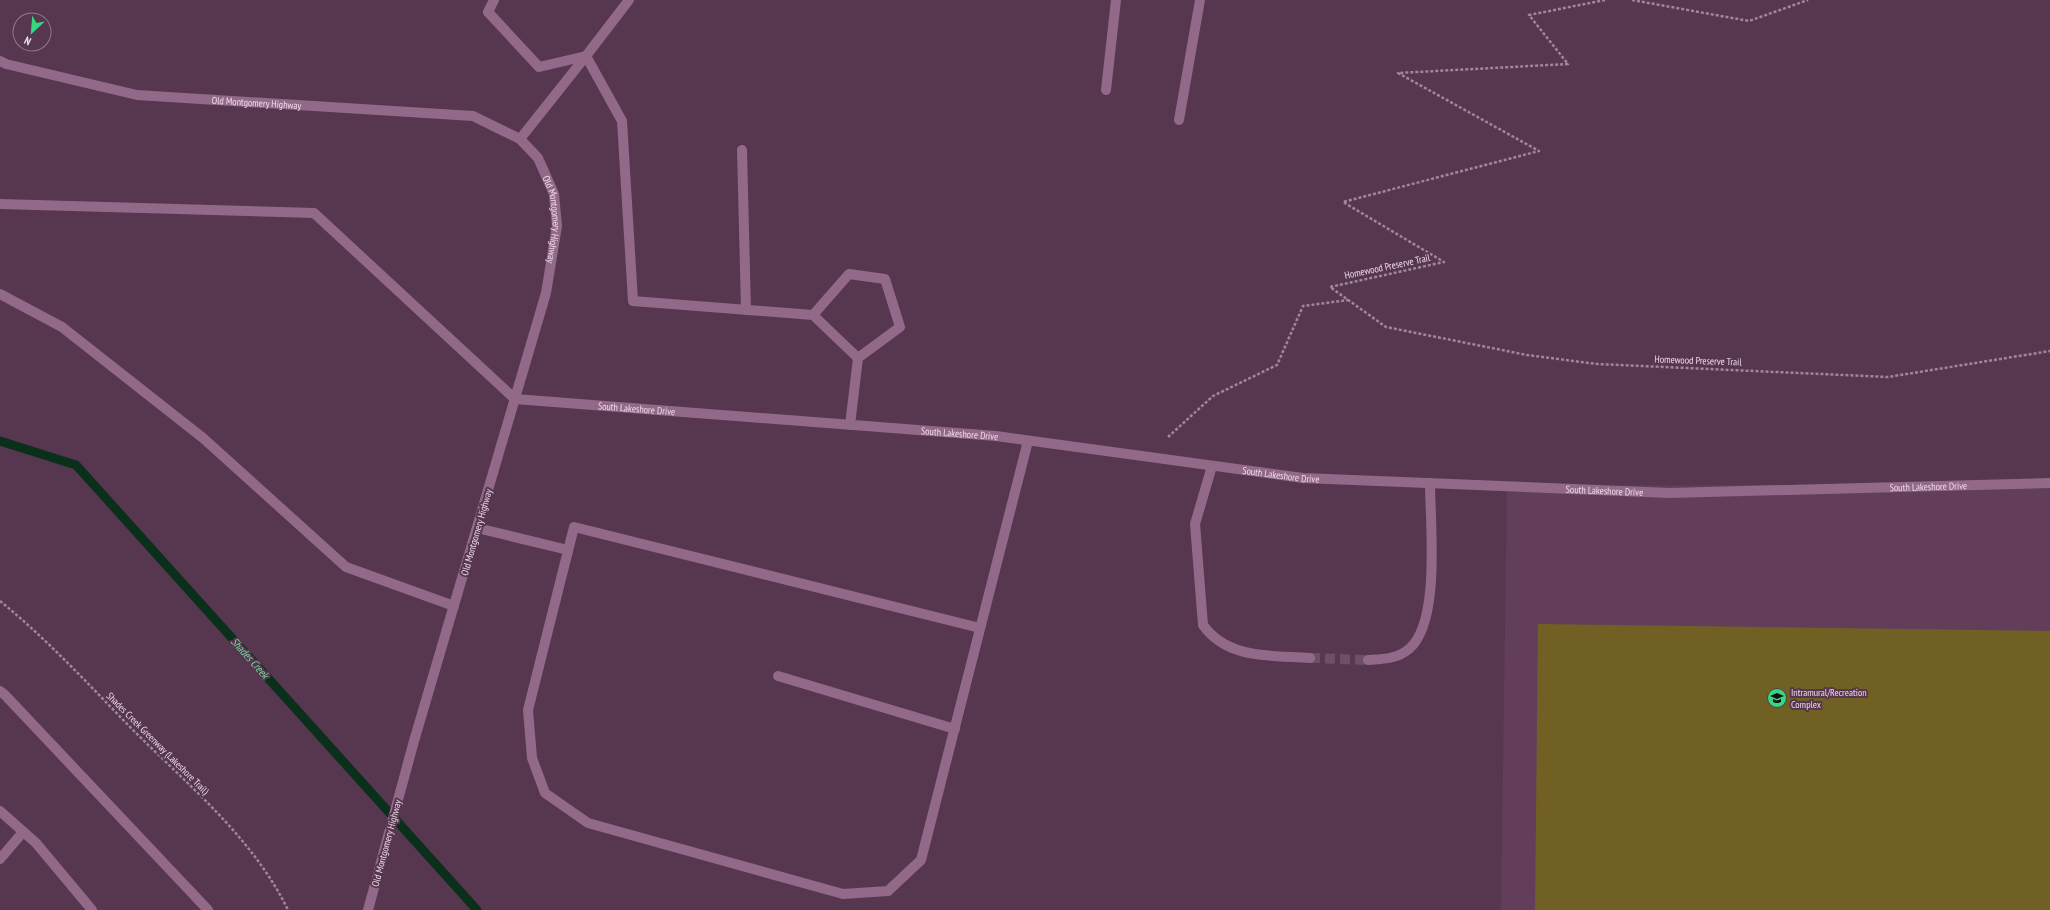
<svg xmlns="http://www.w3.org/2000/svg" width="2050" height="910" font-family="'PT Sans Narrow',sans-serif">
  <style>
    .built { fill: #633e5b }
    .green { fill: #716023 }
    .lines { fill: none; stroke-linecap: round; stroke-linejoin: round }
    .stream { stroke: #0a301b; stroke-width: 9 }
    .minor-tunnel { stroke: #6d4f66; stroke-width: 10; stroke-dasharray: 10 5; stroke-linecap: butt }
    .path { stroke: #9f8699; stroke-width: 2.5; stroke-dasharray: 3 2; stroke-linecap: butt }
    .minor { stroke: #93698a; stroke-width: 10 }
    .labels { text-anchor: middle; stroke-width: 4; stroke-linejoin: round; paint-order: stroke }
    .street-label { font-size: 10px; fill: #eddae8; stroke: #56374f }
    .poi-label { font-size: 10px; fill: #eddae8; stroke: #56374f; text-anchor: start }
    .water-label { font-size: 11px; font-style: italic; fill: #76d799; stroke: #56374f }
  </style>
  <rect width="100%" height="100%" fill="#56374f"/>
  <path class="built" d="M2050,481V910H1501L1507,486L2005,484Z"/>
  <path class="green" d="M1538,624L2050,631V910H1535Z"/>
  <g class="lines">
    <path class="stream" d="M0,441L76,465L477,910"/>
    <path class="minor-tunnel" d="M1310,658L1368,660"/>
    <path class="path" d="M1605,0L1529,15L1568,64L1398,73L1539,151L1343,202L1444,262L1330,287L1386,327L1527,355L1597,364L1888,377L2050,351
      M1632,0L1749,21L1808,0
      M1168,437L1213,396L1277,365L1303,306L1348,300
      M0,601C48,640 90,686 133,730C189,786 253,838 288,910"/>
    <g class="minor">
      <path d="M494,0L488,12L539,67L586,56L629,0"/>
      <path id="s1" d="M0,61L6,64L137,95L473,116L520,139L538,158L554,194L557,226L546,293L414,741L368,910"/>
      <path d="M1106,90L1116,0"/>
      <path d="M1179,120L1200,0"/>
      <path d="M520,139L586,56L622,121L633,301L813,315"/>
      <path d="M742,150L746,310"/>
      <path id="s2" d="M0,204L314,213L515,399L996,436L1303,478L1670,493L2050,483"/>
      <path d="M0,294L62,327L203,438L346,567L454,606"/>
      <path d="M850,425L858,358L900,327L885,279L849,274L813,315L858,358"/>
      <path d="M1212,466L1195,524L1203,625C1228,660 1272,655 1310,658"/>
      <path d="M477,528L568,550"/>
      <path d="M980,628L574,527L528,710L532,758L545,793L588,823L843,894L888,891L921,860L1028,441"/>
      <path d="M1368,660C1383,659 1397,659 1409,649C1441,622 1430,523 1430,483"/>
      <path d="M778,676L955,729"/>
      <path d="M0,691L5,695L208,910"/>
      <path d="M0,811L36,843L92,910"/>
      <path d="M0,859L23,832"/>
    </g>
  </g>
  <defs>
    <symbol id="university-disc" viewBox="-11 -11 22 22"><circle r="9.5" fill="#34d881" stroke="#56374f"/><path d="M0-5L7-2L0 1L-7-2ZM-4 1L0 2.5L4 1V4Q0 6-4 4Z" fill="#111"/></symbol>
  </defs>
  <g fill-rule="evenodd">
    <use href="#university-disc" x="1766" y="687" width="22" height="22"/>
  </g>
  <g class="labels">
    <g class="street-label">
      <text dy="4" stroke="none"><textPath href="#s1" startOffset="261">Old Montgomery Highway</textPath></text>
      <text dy="4" stroke="none"><textPath href="#s1" startOffset="621">Old Montgomery Highway</textPath></text>
      <text transform="translate(1387 266) rotate(-12)" y="4">Homewood Preserve Trail</text>
      <text transform="translate(1698 360) rotate(2)" y="4">Homewood Preserve Trail</text>
      <text dy="4" stroke="none"><textPath href="#s2" startOffset="710">South Lakeshore Drive</textPath></text>
      <text dy="4" stroke="none"><textPath href="#s2" startOffset="1034">South Lakeshore Drive</textPath></text>
      <text dy="4" stroke="none"><textPath href="#s2" startOffset="1358">South Lakeshore Drive</textPath></text>
      <text dy="4" stroke="none"><textPath href="#s2" startOffset="2006">South Lakeshore Drive</textPath></text>
      <text dy="4" stroke="none"><textPath href="#s2" startOffset="1682">South Lakeshore Drive</textPath></text>
      <text transform="translate(476 532) rotate(-74)" y="4">Old Montgomery Highway</text>
      <text transform="translate(158 743) rotate(45)" y="4">Shades Creek Greenway (Lakeshore Trail)</text>
      <text transform="translate(386 843) rotate(-75)" y="4">Old Montgomery Highway</text>
    </g>
    <g class="poi-label">
      <text x="1791" y="696">Intramural/Recreation<tspan x="1791" dy="12">Complex</tspan></text>
    </g>
    <g class="water-label">
      <text transform="translate(250 658) rotate(48)" y="4">Shades Creek</text>
    </g>
  </g>
  <g transform="translate(32 32) rotate(206)"><circle r="19" fill="#56374f" stroke="#92788c"/>
  <path d="M0-3L7 15L0 10L-7 15Z" fill="#34d881"/>
  <text y="-6" font-size="11" font-weight="bold" text-anchor="middle" fill="#eddae8">N</text>
  </g>
</svg>
